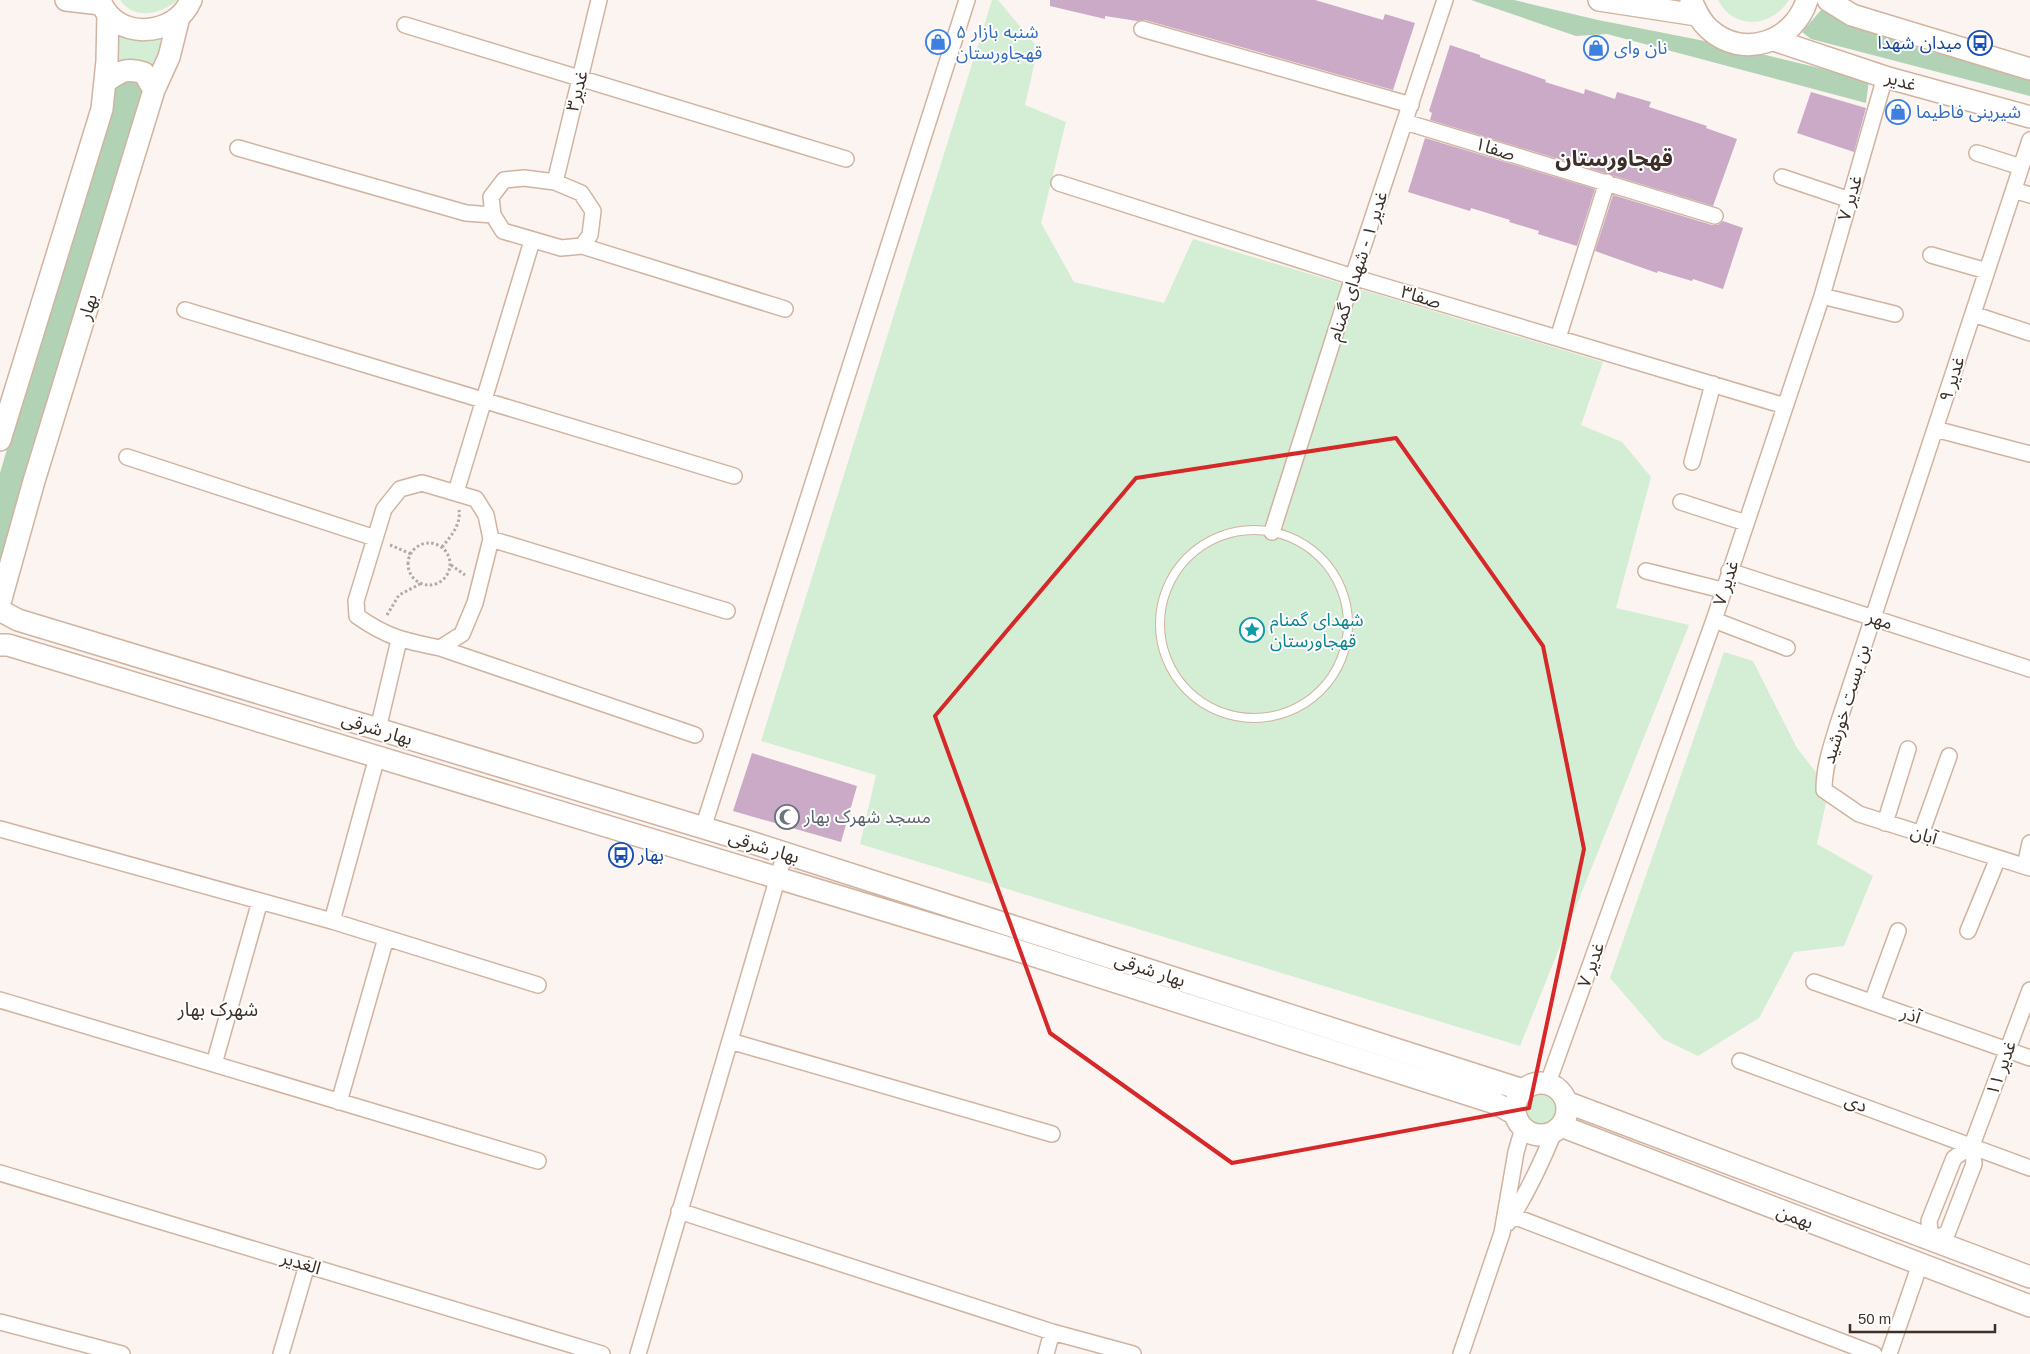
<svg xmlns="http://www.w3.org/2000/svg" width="2030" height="1354" font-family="Arial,'Noto Sans Arabic',sans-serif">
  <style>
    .green { fill: #d3eed5 }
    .forest { fill: #b1d2b4 }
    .building { fill: #caaac6 }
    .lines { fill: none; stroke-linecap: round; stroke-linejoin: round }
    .lane-casing { stroke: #d1b3a1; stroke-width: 10 }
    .street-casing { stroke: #d1b3a1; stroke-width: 18 }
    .secondary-casing { stroke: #d1b3a1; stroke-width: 24 }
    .path { stroke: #b2aaa4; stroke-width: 3; stroke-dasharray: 2.5 2.5; stroke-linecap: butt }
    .lane { stroke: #fff; stroke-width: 8 }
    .street { stroke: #fff; stroke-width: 15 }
    .secondary { stroke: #fff; stroke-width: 21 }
    .marked { fill: none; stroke: #d62828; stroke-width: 4; stroke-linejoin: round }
    .labels { text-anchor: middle; stroke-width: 4; stroke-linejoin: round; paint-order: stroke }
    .shop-label { font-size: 18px; fill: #366cbe; stroke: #fff; text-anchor: start }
    .transit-label { font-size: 18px; fill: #164399; stroke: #fff; text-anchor: end }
    .street-label { font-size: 18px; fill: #3b2f28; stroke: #fff }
    .culture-label { font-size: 18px; fill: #0d838f; stroke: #fff; text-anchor: start }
    .worship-label { font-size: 18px; fill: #5b616d; stroke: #fff; text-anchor: start }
    .neighbourhood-label { font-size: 19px; fill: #3b2f28; stroke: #fff }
    .district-label { font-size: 22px; font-weight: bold; fill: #3b2f28; stroke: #fff }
  </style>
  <rect width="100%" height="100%" fill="#fbf4f0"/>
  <path class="green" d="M120,0H178C161,14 135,21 120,0Z
    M992,0H998L1038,48L1025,105L1066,122L1041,223L1074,282L1164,303L1193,239L1603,362L1581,425L1622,442L1651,477L1616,608L1689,625L1520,1046L860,844L876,775L761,741Z
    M1718,0H1789C1772,27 1734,31 1718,0Z
    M112,25L173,28L153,82L109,74Z
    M1724,652L1753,661L1797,748L1829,789L1817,844L1873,876L1844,946L1794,952L1759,1018L1698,1056L1663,1039L1610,978Z
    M1519 1109a22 22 0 1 1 44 0a22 22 0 1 1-44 0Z"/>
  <path class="forest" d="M1471,0H1514L1598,20L1720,44L1869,80L1866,103L1607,34L1576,36Z
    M1821,10L1921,49L2030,78V96L1811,39L1802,32Z
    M134,75L149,91L0,569V473L98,138L110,87Z"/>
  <path class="building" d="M1050,0H1315L1383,20L1385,14L1415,23L1393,90L1145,20L1137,21L1105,16V19L1050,6Z
    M1450,45L1480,55V57L1546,80L1545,82L1584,94L1585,89L1615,99L1617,92L1651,102L1649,107L1707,126L1706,128L1737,139L1713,206L1430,120L1432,113L1429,111Z
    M1811,92L1866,108L1854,152L1797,133Z
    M1425,138L1595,189L1577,246L1538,234L1539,231L1509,222L1510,220L1471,208L1470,211L1408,192Z
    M1613,195L1712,225H1718L1723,221L1743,228L1723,289L1693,279L1692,281L1658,271L1657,273L1595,251Z
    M752,753L857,786L841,842L733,811Z"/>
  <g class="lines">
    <defs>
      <path id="lane" d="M1160 624a94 94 0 1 1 188 0a94 94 0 1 1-188 0Z"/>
      <path id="street" d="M405,25L846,159
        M1142,29L1411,105
        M1405,122L1715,216
        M2030,140L1839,721C1832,744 1824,766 1824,790L1859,814L2030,868
        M238,148L466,213L493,215
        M1977,153L2021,167
        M1782,177L1850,200
        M524,178L555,182L581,193L593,211L590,235L582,246L561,248L503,231L493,215L491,197L504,180Z
        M555,182L599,0
        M1059,183L1353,277L1785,406
        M2014,190L2030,195
        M582,246L785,309
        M1931,255L1987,271
        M1822,296L1895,314
        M185,310L734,476
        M1973,314L2030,333
        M1558,338L1607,182
        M1935,429L2030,454
        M127,457L375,538
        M1692,462L1713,384
        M422,483L476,499L486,515L491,539L475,603L462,634L440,648C405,641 386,637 357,616L356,601L384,509L400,489Z
        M456,492L532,241
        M1681,502L1746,523
        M1272,532L1353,277L1445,0
        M491,539L727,611
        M1646,571L1722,590
        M1729,571L2030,669
        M1714,620L1787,648
        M440,648L695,735
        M378,729L399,640
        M377,757L332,921L538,985
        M1885,823L1908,749
        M703,828L967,0
        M0,829L332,921
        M1921,834L1949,756
        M2025,866L2030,843
        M1968,931L1998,858
        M1814,982L2030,1058
        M0,1000L538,1161
        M1872,1002L1898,931
        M730,1041L1052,1134
        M1740,1061L2030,1168
        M214,1064L260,901
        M1548,1083L1714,620L1822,296L1885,77
        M339,1102L386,938
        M1972,1145L1974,1164L1947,1234L1931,1239L1929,1221L1954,1158Z
        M1972,1145L2030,990
        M0,1173L602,1354
        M679,1211L1052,1332L1133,1354
        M1513,1216L1874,1354
        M1508,1223C1527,1194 1541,1164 1554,1132
        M0,1322L122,1354
        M281,1354L307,1265
        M638,1354L785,853
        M1046,1354L1052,1332
        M1461,1354L1502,1233L1516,1152L1523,1128
        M1889,1354L1920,1264"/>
      <path id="secondary" d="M66,0L101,4
        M100,0C114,41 175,38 191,0
        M1599,0L1697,15
        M1691,0C1696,11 1700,21 1709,29C1743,60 1794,42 1807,0
        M1828,0L1852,15L1865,19L2030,69
        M1774,40L1885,77L2030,117
        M105,82C120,72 125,67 144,73L154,90
        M0,440L102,109L107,61L108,14
        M1,599L34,481L154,90L169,57L179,17
        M3,612L18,620L747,841L1523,1090
        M0,645H8L1016,950L1495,1103L1515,1114
        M1515 1109a26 26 0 1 1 52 0a26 26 0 1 1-52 0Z
        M1566,1102L2030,1277
        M1561,1126L2030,1306"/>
    </defs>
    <use href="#lane" class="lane-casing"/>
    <use href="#street" class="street-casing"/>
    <use href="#secondary" class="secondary-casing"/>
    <path class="path" d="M408 564a21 21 0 1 1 42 0a21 21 0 1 1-42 0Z
      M390,545L411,554
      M442,547C451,536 461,525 459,510
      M451,565L465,575
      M387,615L399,595L420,584"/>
    <use href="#lane" class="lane"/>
    <use href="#street" class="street"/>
    <use href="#secondary" class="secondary"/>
  </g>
  <path class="marked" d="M1396,438L1543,646L1584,849L1529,1108L1232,1163L1050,1033L935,716L1136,478Z"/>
  <defs>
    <symbol id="shop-ring" viewBox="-11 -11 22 22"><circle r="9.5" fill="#fff" stroke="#3f7fe0" stroke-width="1.5"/><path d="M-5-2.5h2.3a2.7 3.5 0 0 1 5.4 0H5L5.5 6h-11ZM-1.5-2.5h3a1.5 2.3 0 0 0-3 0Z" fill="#3f7fe0"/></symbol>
    <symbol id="bus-ring" viewBox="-11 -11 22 22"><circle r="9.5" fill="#fff" stroke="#1a4fb4" stroke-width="1.5"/><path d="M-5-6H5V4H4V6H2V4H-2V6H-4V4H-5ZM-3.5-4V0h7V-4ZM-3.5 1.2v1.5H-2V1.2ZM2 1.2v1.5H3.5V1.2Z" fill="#1a4fb4"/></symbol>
    <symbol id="sight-ring" viewBox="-11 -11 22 22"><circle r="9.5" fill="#fff" stroke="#0f9aa8" stroke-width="1.5"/><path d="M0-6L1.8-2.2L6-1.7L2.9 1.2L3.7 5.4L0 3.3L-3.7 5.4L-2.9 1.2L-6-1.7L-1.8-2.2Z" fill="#0f9aa8"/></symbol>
    <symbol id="mosque-ring" viewBox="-11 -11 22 22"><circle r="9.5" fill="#fff" stroke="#6b7280" stroke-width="1.5"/><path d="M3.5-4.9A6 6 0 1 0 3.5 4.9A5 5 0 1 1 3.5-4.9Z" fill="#6b7280"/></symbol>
  </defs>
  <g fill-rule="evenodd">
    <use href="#shop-ring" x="924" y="28" width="28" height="28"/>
    <use href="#bus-ring" x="1966" y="29" width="28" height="28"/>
    <use href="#shop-ring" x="1582" y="34" width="28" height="28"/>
    <use href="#shop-ring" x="1884" y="98" width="28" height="28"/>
    <use href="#sight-ring" x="1238" y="616" width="28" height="28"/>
    <use href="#mosque-ring" x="773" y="803" width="28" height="28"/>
    <use href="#bus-ring" x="607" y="841" width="28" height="28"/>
  </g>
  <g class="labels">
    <g class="shop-label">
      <text x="956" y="38">۵ شنبه بازار<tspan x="956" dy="21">قهجاورستان</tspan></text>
      <text x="1614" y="54">نان وای</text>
      <text x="1916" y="118">شیرینی فاطیما</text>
    </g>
    <g class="transit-label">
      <text x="1962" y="49">میدان شهدا</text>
      <text x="638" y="861" text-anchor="start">بهار</text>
    </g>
    <g class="street-label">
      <text transform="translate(1901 81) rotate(16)" y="6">غدیر</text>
      <text transform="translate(577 91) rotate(-76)" y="6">غدیر۳</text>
      <text transform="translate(1495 149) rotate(17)" y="6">صفا۱</text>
      <text transform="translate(1850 198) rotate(-74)" y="6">غدیر ۷</text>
      <text transform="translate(1358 266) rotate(-72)" y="6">غدیر ۱ - شهدای گمنام</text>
      <text transform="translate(1421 297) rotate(17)" y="6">صفا۳</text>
      <text transform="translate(88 307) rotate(-73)" y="6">بهار</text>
      <text transform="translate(1952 379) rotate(-72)" y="6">غدیر ۹</text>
      <text transform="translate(1726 583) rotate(-72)" y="6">غدیر ۷</text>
      <text transform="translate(1880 620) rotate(18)" y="6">مهر</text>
      <text transform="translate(1846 704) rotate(-73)" y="6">بن بست خورشید</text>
      <text transform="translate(377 729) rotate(17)" y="6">بهار شرقی</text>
      <text transform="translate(1924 835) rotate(17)" y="6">آبان</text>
      <text transform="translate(764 847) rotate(17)" y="6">بهار شرقی</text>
      <text transform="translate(1591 965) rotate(-70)" y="6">غدیر ۷</text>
      <text transform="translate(1150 970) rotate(18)" y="6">بهار شرقی</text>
      <text transform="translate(1911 1015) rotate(19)" y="6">آذر</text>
      <text transform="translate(2001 1068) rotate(-70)" y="6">غدیر ۱۱</text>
      <text transform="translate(1856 1103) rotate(20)" y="6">دی</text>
      <text transform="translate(1795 1217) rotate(21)" y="6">بهمن</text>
      <text transform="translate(301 1263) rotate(17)" y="6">الغدیر</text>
    </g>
    <g class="culture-label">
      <text x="1270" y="626">شهدای گمنام<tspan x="1270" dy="21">قهجاورستان</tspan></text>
    </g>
    <g class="worship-label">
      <text x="804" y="823">مسجد شهرک بهار</text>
    </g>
    <g class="neighbourhood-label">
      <text x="218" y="1016">شهرک بهار</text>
    </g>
    <g class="district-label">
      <text x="1614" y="166">قهجاورستان</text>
    </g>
  </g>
  <path d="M1850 1324v8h145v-8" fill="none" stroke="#3b2f28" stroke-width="2.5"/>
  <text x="1858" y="1324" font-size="15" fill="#3b2f28" stroke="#ffffff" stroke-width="4" paint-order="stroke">50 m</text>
</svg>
